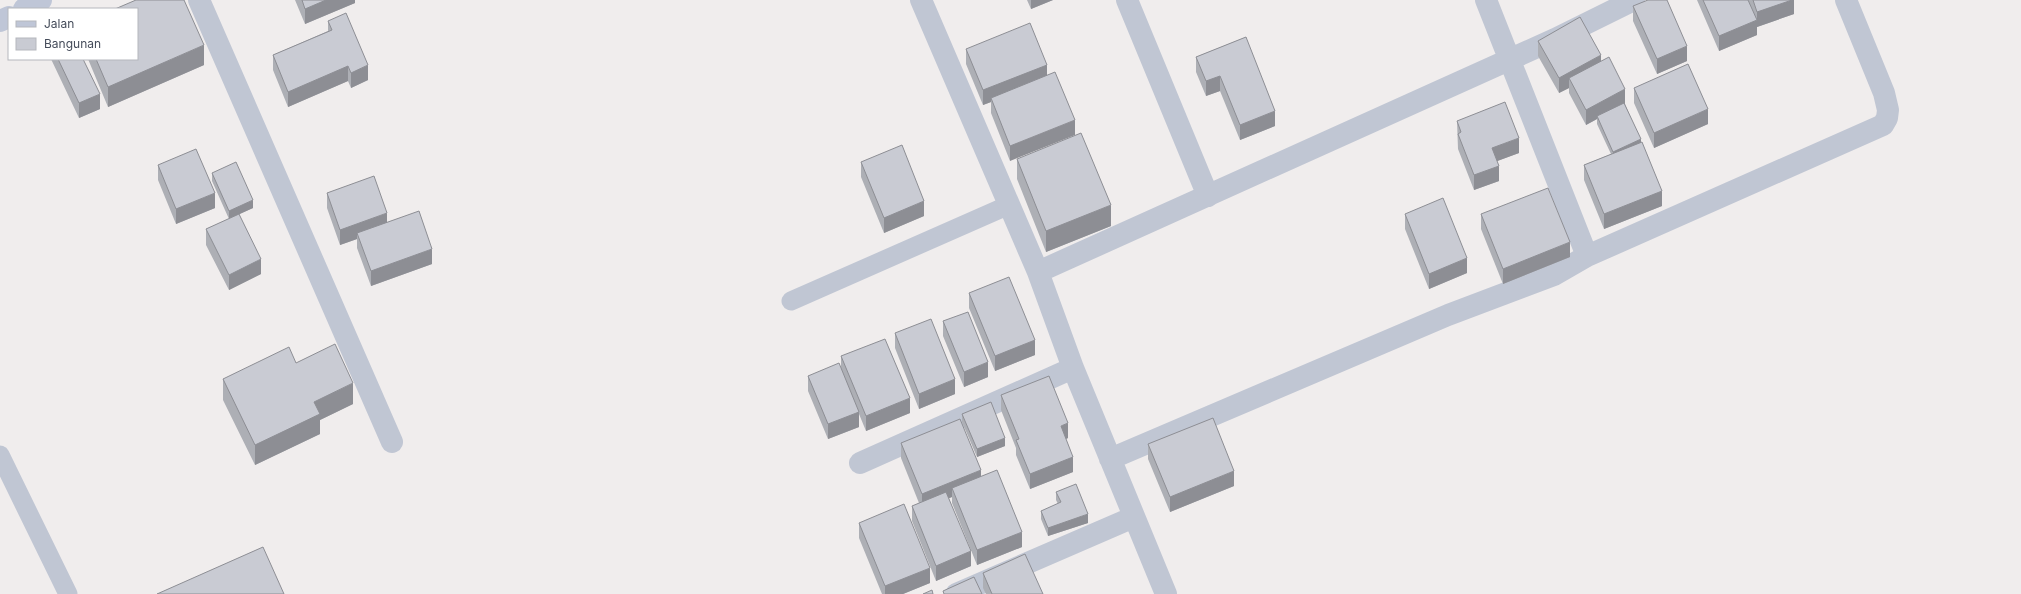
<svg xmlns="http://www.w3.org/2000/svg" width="2021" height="594" font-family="Inter,sans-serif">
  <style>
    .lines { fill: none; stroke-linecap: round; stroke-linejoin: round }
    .lane { stroke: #c0c6d3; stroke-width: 19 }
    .street { stroke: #c0c6d3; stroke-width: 22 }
    .secondary { stroke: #bfc6d7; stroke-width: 22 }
    .wall { fill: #adafb5 }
    .shaded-wall { fill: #8d8e94 }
    .building { fill: #c9cbd3; stroke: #8d8e94 }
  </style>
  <rect width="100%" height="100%" fill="#f0eded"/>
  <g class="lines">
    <path class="lane" d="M791,301L1009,205
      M0,455L68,594"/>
    <path class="street" d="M199,0L392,442
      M921,0L1038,272L1073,368L1166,594
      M1127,0L1208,196
      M1587,256L1883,125L1887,118L1888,110L1884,93L1846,0
      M1038,272L1555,39L1634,0
      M1110,459L1448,315L1554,275L1587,256L1486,0
      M860,463L1073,368
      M956,594L1134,517"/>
    <path class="secondary" d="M24,9L41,0
      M0,21L9,17"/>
  </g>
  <path class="wall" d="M295,0H355V3L305,24Z
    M1027,0H1053L1031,9Z
    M1697,0H1794V14L1757,27V25V35L1719,51Z
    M1633,6L1687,61L1657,74L1633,21Z
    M328,21L368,80L351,88L348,81L288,107L273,70V55L328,31Z
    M1246,37L1275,126L1240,140L1220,91L1206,96L1196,72V57Z
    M1538,41L1601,61L1625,104L1641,142L1662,206L1604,229L1584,180V165L1611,154L1597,124V119L1586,125L1569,93V88L1559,93L1538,56Z
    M966,49L1047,65L1010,161L991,113V102L983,105L966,64Z
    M51,59H83L100,109L79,118Z
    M88,59H137L204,65L108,107Z
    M1634,88L1708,124L1654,148L1634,103Z
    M1457,121L1519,153L1497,161L1499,181L1474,190L1458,149Z
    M1017,159L1111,226L1046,252L1017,179Z
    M861,162L924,216L884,233L861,177Z
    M158,165L215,208L176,224L158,180Z
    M212,173L253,208L239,214L261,274L229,290L206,245V229L229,219L212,181Z
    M327,193L387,222L432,264L371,286L357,248V239L340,245L327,208Z
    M1405,214L1467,273L1429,289L1405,229Z
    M1481,214L1570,257L1503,284L1481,229Z
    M969,293L1035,355L995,371L969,308Z
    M943,321L988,377L964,387L943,336Z
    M895,333L955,394L919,409L895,348Z
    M841,356L910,413L866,431L859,414V427L828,439L808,391V376L841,368Z
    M296,363L353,404L320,420V434L255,465L223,400V379Z
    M1001,395L1068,438L1066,439L1073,472L1030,489L1016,455V448L1001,410Z
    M962,414L1005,446L977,457L962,422Z
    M901,443L981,477L1022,547L977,565L952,503V497L949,498L971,566L936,581L912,521V506L919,503L901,458Z
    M1148,444L1234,486L1170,512L1148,459Z
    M1056,492L1088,523L1048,536L1041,519V511L1058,504L1056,500Z
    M859,523L930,583L903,594H882L859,538Z
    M983,573L1043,594H986L983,588Z"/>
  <path class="shaded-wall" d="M326,0H355V3L305,24V9Z
    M1031,0H1053L1031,9Z
    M1792,0H1794V14L1757,27V12Z
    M1757,20V35L1719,51V36Z
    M204,45V65L108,107V87Z
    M1687,46V61L1657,74V59Z
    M1601,55V70L1569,78V88L1559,93V78Z
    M368,65V80L351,88V73Z
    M1047,65V80L991,98V102L983,105V90Z
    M348,66V81L288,107V92Z
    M1220,76V91L1206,96V81Z
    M1625,89V104L1598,119L1597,116V119L1586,125V110Z
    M100,94V109L79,118V103Z
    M1708,109V124L1654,148V133Z
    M1275,111V126L1240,140V125Z
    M1075,120V135L1010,161V146Z
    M1519,138V153L1492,163V148Z
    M1641,139V147L1613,160V152Z
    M1499,166V181L1474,190V175Z
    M1662,191V206L1604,229V214Z
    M215,193V208L176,224V209Z
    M253,200V208L229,219V211Z
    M924,201V216L884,233V218Z
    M1111,205V226L1046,252V231Z
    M387,213V228L357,233V239L340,245V230Z
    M1570,242V257L1503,284V269Z
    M432,249V264L371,286V271Z
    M1467,258V273L1429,289V274Z
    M261,259V274L229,290V275Z
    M1035,340V355L995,371V356Z
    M988,362V377L964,387V372Z
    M955,379V394L919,409V394Z
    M353,383V404L320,420V434L255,465V445L314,402Z
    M910,398V413L866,431V416Z
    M859,412V427L828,439V424Z
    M1068,423V438L1061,441V426Z
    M1005,438V446L977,457V449Z
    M1073,457V472L1030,489V474Z
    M981,470V485L952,488V497L922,509V494Z
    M1234,471V486L1170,512V497Z
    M1088,514V523L1048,536V528Z
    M1022,532V547L977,565V550Z
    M971,551V566L936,581V566Z
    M930,568V583L903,594H885V586Z"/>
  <path class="building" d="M136,0H184L204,45L108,87L96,59H137V9H115Z
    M302,0H326L305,9Z
    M1648,0H1667L1687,46L1657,59L1633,6Z
    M1703,0H1748L1757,20L1719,36Z
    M1753,0H1792L1757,12Z
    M346,13L368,65L351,73L348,66L288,92L273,55L332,30L328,21Z
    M1580,17L1601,55L1559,78L1538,41Z
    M1030,23L1047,65L983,90L966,49Z
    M1246,37L1275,111L1240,125L1220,76L1206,81L1196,57Z
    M1609,57L1625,89L1586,110L1569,78Z
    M58,59H83L100,94L79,103Z
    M1688,64L1708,109L1654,133L1634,88Z
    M1055,72L1075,120L1010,146L991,98Z
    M1505,102L1519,138L1492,148L1499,166L1474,175L1458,134L1461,132L1457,121Z
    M1624,103L1641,139L1613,152L1597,116Z
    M1081,133L1111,205L1046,231L1017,159Z
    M1642,142L1662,191L1604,214L1584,165Z
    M902,145L924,201L884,218L861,162Z
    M196,149L215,193L176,209L158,165Z
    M236,162L253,200L229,211L212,173Z
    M374,176L387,213L340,230L327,193Z
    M1548,188L1570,242L1503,269L1481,214Z
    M1443,198L1467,258L1429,274L1405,214Z
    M419,211L432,249L371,271L357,233Z
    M239,214L261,259L229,275L206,229Z
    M1009,277L1035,340L995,356L969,293Z
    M968,312L988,362L964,372L943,321Z
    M931,319L955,379L919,394L895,333Z
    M885,339L910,398L866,416L841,356Z
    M335,344L353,383L314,402L320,414L255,445L223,379L289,347L296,363Z
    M839,363L859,412L828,424L808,376Z
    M1049,376L1068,423L1061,426L1073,457L1030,474L1016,440L1019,439L1001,395Z
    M991,402L1005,438L977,449L962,414Z
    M1213,418L1234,471L1170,497L1148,444Z
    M960,419L981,470L922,494L901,443Z
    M997,470L1022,532L977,550L952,488Z
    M1076,484L1088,514L1048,528L1041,511L1061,502L1056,492Z
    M946,492L971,551L936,566L912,506Z
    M904,504L930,568L885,586L859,523Z
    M263,547L284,594H157Z
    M1025,554L1043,594H992L983,573Z
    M974,577L982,594H944L943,591Z
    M932,590L933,594H923Z"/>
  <rect x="8" y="8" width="130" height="52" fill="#ffffff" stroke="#b5b7bd"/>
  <rect x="16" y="21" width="20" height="6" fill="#bfc6d7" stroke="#b5b7bd"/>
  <text x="44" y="28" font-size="12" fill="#454c5a">Jalan</text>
  <rect x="16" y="38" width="20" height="12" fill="#c9cbd3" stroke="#b5b7bd"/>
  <text x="44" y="48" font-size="12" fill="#454c5a">Bangunan</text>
</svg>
